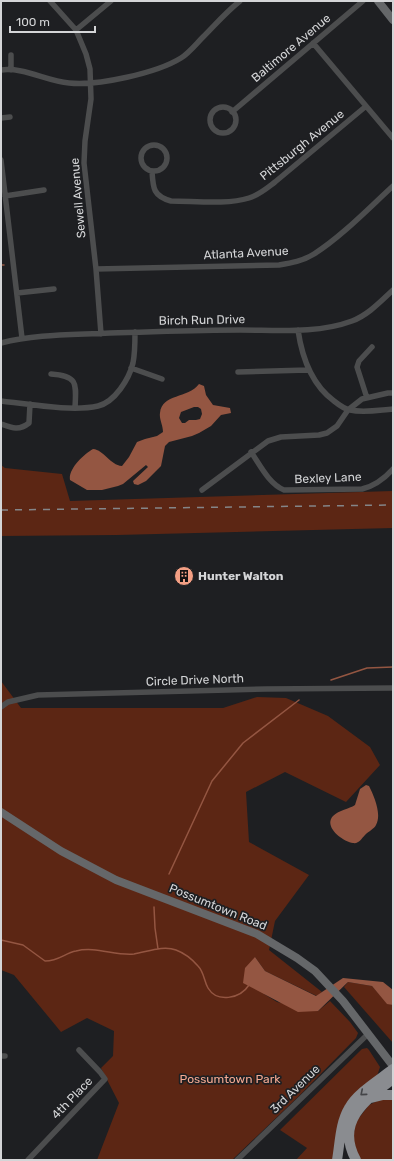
<svg xmlns="http://www.w3.org/2000/svg" width="394" height="1161" font-family="Rubik,sans-serif">
  <style>
    .green { fill: #5c2614 }
    .water { fill: #945642; fill-rule: evenodd }
    .lines { fill: none; stroke-linecap: round; stroke-linejoin: round }
    .stream { stroke: #945642; stroke-width: 1.5 }
    .street { stroke: #4c4d4e; stroke-width: 5.5 }
    .secondary { stroke: #656769; stroke-width: 8 }
    .highway { stroke: #8a8c90; stroke-width: 10 }
    .rail { stroke: #848588; stroke-width: 1.5; stroke-dasharray: 7 7; stroke-linecap: butt }
    .oneway { stroke: #444548 }
    .labels { text-anchor: middle; stroke-width: 3.5; stroke-linejoin: round; paint-order: stroke }
    .street-label { font-size: 12px; fill: #d4d5d7; stroke: #1e1f22 }
    .poi-label { font-size: 12px; font-weight: bold; fill: #d4d5d7; stroke: #1e1f22; text-anchor: start }
    .park-label { font-size: 12px; fill: #f5aa92; stroke: #1e1f22 }
  </style>
  <rect width="100%" height="100%" fill="#1e1f22"/>
  <path class="green" d="M1,465L5,468L62,474L70,501L393,491V528L117,535L1,536Z
    M1,681L21,708H223L257,697L286,698L328,716L370,747L380,765L346,802L285,772L246,792L249,842L309,875L275,921L269,950L322,992L317,996L265,971L255,957L264,994L277,1002L318,1011L330,1001L350,1022L358,1033L356,1038L299,1096L232,1160H97L119,1103L101,1068L113,1056L114,1031L87,1018L61,1032L14,975L1,970Z
    M348,982L372,986L387,1003L393,1005V1043L344,987Z
    M367,1048L369,1050L380,1067L377,1076L333,1160H296L307,1148L280,1130L362,1049Z
    M381,1099L393,1100V1160H361L353,1144L355,1123L369,1105Z"/>
  <path class="water" d="M199,384L204,386L206,395L213,405L230,408L231,413L221,415L211,426L199,433L192,436L169,442L165,446L161,466L146,481L138,485L134,484L133,481L148,467L146,465L123,484L118,486L102,490H87L70,480C68,469 84,454 93,449C104,450 110,465 122,466L129,457L137,442L145,439L157,436L163,432C163,425 159,419 160,413C162,393 188,399 199,384ZM194,407H198L201,409L202,414L200,419L196,420H189L185,423H182L179,418L181,412Z
    M366,785L369,786C374,796 382,814 376,825C374,829 369,831 365,835C361,839 359,844 353,843C343,842 323,827 333,816C339,810 349,809 355,805L360,789Z
    M255,957L265,971L316,996L343,978L383,982L393,990V1005L387,1004L372,986L348,982L318,1011L298,1012L243,983L245,968Z"/>
  <g class="lines">
    <path class="stream" d="M1,265H4
      M331,680L367,668L393,667
      M169,874L212,781L243,743L299,700
      M154,907L155,928L158,949
      M1,940L23,945L45,961C59,961 65,953 76,951C96,946 115,956 134,954C147,952 163,945 176,950C184,953 192,959 198,966C204,972 204,981 208,988C217,1003 240,999 249,985"/>
    <path class="street" d="M50,1L76,30L86,54L90,69L91,99L85,141L84,163L96,269L101,334
      M76,30L111,1
      M313,43L393,138
      M11,55V70
      M1,70C24,67 46,81 69,83C98,86 157,73 181,58C189,53 196,44 203,37C215,25 226,12 240,1
      M210 120a13 13 0 1 1 26 0a13 13 0 1 1-26 0Z
      M232,112L363,1
      M1,118L10,117
      M141 158a13 13 0 1 1 26 0a13 13 0 1 1-26 0Z
      M1,160L22,338
      M152,171C153,188 153,196 171,201C194,201 227,205 249,198C259,195 267,188 275,182L365,107
      M5,196L44,190
      M96,269L279,265C291,263 303,261 314,254C341,237 369,208 393,186
      M17,293L54,289
      M298,330C302,358 311,384 334,401C339,405 345,409 350,410C364,413 379,410 393,409
      M1,343C36,334 73,335 110,333C153,332 197,330 240,330C277,330 317,334 352,321C368,315 380,302 393,290
      M131,368L162,379
      M238,372L308,370
      M51,374C79,376 76,384 75,408
      M367,398L357,367L359,361L372,347
      M1,401C29,404 72,412 98,406C115,402 129,379 133,363C135,353 135,342 135,332
      M1,424C12,428 19,431 29,423L30,404
      M251,452C260,465 269,484 284,490L362,489C374,486 384,479 393,469
      M202,490L268,441L281,437L319,435L327,433L337,426L348,410L362,399L388,393H393
      M1,707L8,702L38,695L266,689L393,688
      M1,1056H5
      M28,1160L105,1079L100,1072L79,1050
      M237,1160L368,1034"/>
    <path class="secondary" d="M378,1L393,20
      M1,812L61,851L116,880L257,934L297,958L315,971L343,1001L393,1066"/>
    <path class="highway" d="M371,1098L383,1095H393
      M337,1160C340,1143 340,1123 349,1108C357,1093 379,1080 393,1069
      M356,1160C335,1122 365,1100 393,1079"/>
    <path class="rail" d="M1,510L393,505"/>
  </g>
  <defs><path id="oneway-chevron" d="M-2-3.5L2.5 0L-2 3.5" fill="none" stroke-width="1.6" stroke-linecap="round" stroke-linejoin="round"/></defs>
  <use class="oneway" href="#oneway-chevron" transform="translate(363 1093) rotate(140)"/>
  <defs>
    <symbol id="building-disc" viewBox="-11 -11 22 22"><circle r="9.5" fill="#f39f84" stroke="#1e1f22"/><path d="M-4-6H4V6H1V3H-1V6H-4ZM-2.5-4.3h1.7v1.8h-1.7ZM.8-4.3h1.7v1.8H.8ZM-2.5-1h1.7V.8h-1.7ZM.8-1h1.7V.8H.8Z" fill="#111"/></symbol>
  </defs>
  <g fill-rule="evenodd">
    <use href="#building-disc" x="173" y="565" width="22" height="22"/>
  </g>
  <g class="labels">
    <g class="street-label">
      <text transform="translate(291 48) rotate(-40)" y="4">Baltimore Avenue</text>
      <text transform="translate(302 145) rotate(-39)" y="4">Pittsburgh Avenue</text>
      <text transform="translate(78 198) rotate(-95)" y="4">Sewell Avenue</text>
      <text transform="translate(246 253) rotate(-3)" y="4">Atlanta Avenue</text>
      <text transform="translate(202 320) rotate(-1)" y="4">Birch Run Drive</text>
      <text transform="translate(328 478) rotate(-2)" y="4">Bexley Lane</text>
      <text transform="translate(195 680) rotate(-2)" y="4">Circle Drive North</text>
      <text transform="translate(218 907) rotate(22)" y="4">Possumtown Road</text>
      <text transform="translate(295 1089) rotate(-44)" y="4">3rd Avenue</text>
      <text transform="translate(72 1098) rotate(-46)" y="4">4th Place</text>
    </g>
    <g class="poi-label">
      <text x="198" y="580">Hunter Walton</text>
    </g>
    <g class="park-label">
      <text x="230" y="1083">Possumtown Park</text>
    </g>
  </g>
  <rect width="394" height="1161" fill="none" stroke="#d4d5d7" stroke-width="4"/>
  <path d="M10 26v6h85v-6" fill="none" stroke="#d4d5d7" stroke-width="2"/>
  <text x="16" y="26" font-size="12" fill="#d4d5d7" stroke="#1e1f22" stroke-width="3" paint-order="stroke">100 m</text>
</svg>
